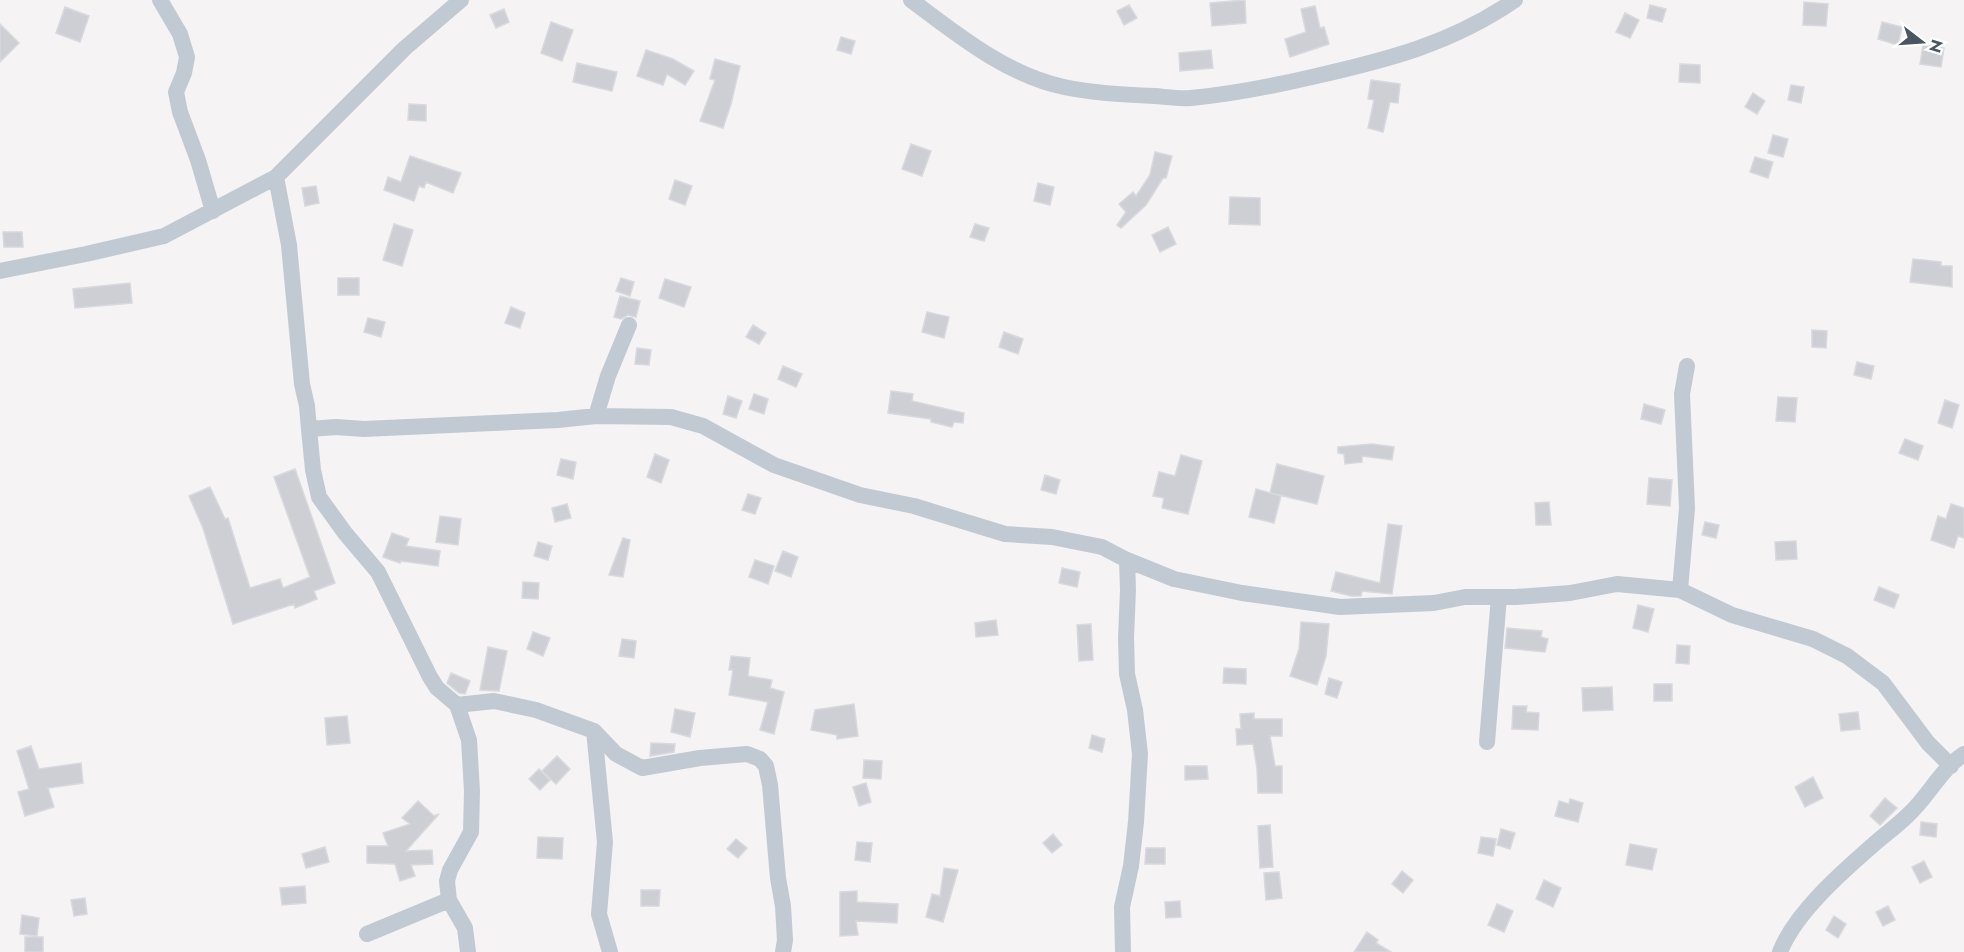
<svg xmlns="http://www.w3.org/2000/svg" width="1964" height="952" font-family="Jost,sans-serif">
  <style>
    .building { fill: #cdcfd5; stroke: #d7d9de; stroke-width: 1.5 }
    .lines { fill: none; stroke-linecap: round; stroke-linejoin: round }
    .minor { stroke: #c1cad2; stroke-width: 16 }
  </style>
  <rect width="100%" height="100%" fill="#f5f3f3"/>
  <path class="building" d="M1245,0L1246,23L1212,26L1210,3Z
    M1804,2L1828,4L1826,26L1803,25Z
    M1129,5L1137,18L1124,25L1117,11Z
    M1650,5L1666,9L1662,22L1647,18Z
    M1315,6L1320,28L1324,27L1329,44L1290,57L1285,39L1306,32L1301,9Z
    M65,7L89,16L80,42L56,33Z
    M504,9L509,22L496,28L490,15Z
    M1625,13L1639,20L1630,38L1616,32Z
    M551,22L573,30L562,61L541,53Z
    M1882,22L1902,27L1898,45L1878,39Z
    M0,24L19,43L0,62Z
    M841,37L855,41L851,54L837,50Z
    M1923,45L1944,48L1941,67L1920,64Z
    M646,50L673,59L694,71L685,85L667,74L663,85L637,76Z
    M1211,50L1213,68L1180,71L1179,53Z
    M715,59L740,66L731,104L723,128L700,121L715,80L710,79Z
    M577,63L617,72L612,91L573,82Z
    M1680,64L1700,65V83L1679,82Z
    M1371,80L1400,84L1398,103L1390,102L1383,132L1368,128L1374,100L1368,99Z
    M1791,85L1804,87L1801,103L1788,100Z
    M1753,93L1765,101L1757,114L1745,107Z
    M409,104L426,105V121L408,120Z
    M1773,135L1788,139L1783,157L1768,153Z
    M911,144L931,151L922,176L902,169Z
    M1155,152L1172,156L1166,178H1163L1146,205L1121,228L1117,225L1126,212L1119,204L1133,192L1136,196L1150,175Z
    M410,156L461,173L453,193L426,182L424,188L419,186L414,201L384,190L388,177L401,182Z
    M1755,157L1773,162L1768,178L1750,172Z
    M675,180L692,186L685,205L669,199Z
    M1038,183L1054,187L1050,205L1034,201Z
    M316,186L319,203L305,206L302,188Z
    M1230,197L1260,198V225L1229,224Z
    M394,224L413,230L402,266L383,260Z
    M975,224L989,228L984,241L970,237Z
    M1168,227L1176,244L1160,252L1152,235Z
    M3,232H22L23,247H4Z
    M1913,259L1941,262V266H1952V287L1910,282Z
    M338,278H359V295H338Z
    M621,278L634,282L630,296L616,291Z
    M665,279L691,287L684,307L659,298Z
    M130,283L132,303L75,308L73,289Z
    M620,296L640,301L636,317L628,315L621,319L614,317Z
    M511,307L525,313L520,328L505,323Z
    M927,312L949,317L944,338L922,332Z
    M368,318L385,322L381,337L364,332Z
    M753,325L766,333L759,344L746,337Z
    M1812,330L1827,331L1826,348L1812,347Z
    M1004,332L1023,339L1018,354L999,347Z
    M637,348L651,350L649,365L635,364Z
    M1857,362L1874,366L1871,379L1854,375Z
    M783,366L802,374L796,387L778,379Z
    M891,391L913,394L912,401L964,413L963,423L954,422L952,427L931,422V419L888,413Z
    M754,394L768,399L764,414L749,409Z
    M728,396L742,401L736,418L723,414Z
    M1778,397L1797,398L1795,422L1776,421Z
    M1945,400L1959,405L1952,428L1938,423Z
    M1644,404L1665,410L1661,424L1641,419Z
    M1905,439L1923,446L1918,460L1899,453Z
    M1372,444L1394,447L1392,460L1362,456V462L1345,464L1344,454L1338,453V447Z
    M655,454L669,460L661,483L647,477Z
    M1181,455L1202,461L1188,514L1162,508L1164,498L1153,496L1159,472L1175,476Z
    M561,459L576,462L573,479L557,475Z
    M1277,464L1324,476L1317,504L1270,493Z
    M295,469L335,583L314,591L317,599L295,608L294,604L233,624L203,528L189,496L210,487L225,519L228,518L250,588L280,579L283,588L310,577L274,477Z
    M1045,475L1060,480L1056,494L1041,490Z
    M1649,478L1672,480L1670,506L1647,504Z
    M1256,489L1281,496L1274,523L1249,517Z
    M748,494L761,498L755,514L742,510Z
    M1549,502L1551,525H1536L1535,503Z
    M567,504L571,518L555,522L552,508Z
    M1951,504L1964,508V538L1958,536L1954,548L1931,540L1938,516L1946,519Z
    M440,516L461,519L458,545L436,542Z
    M1705,522L1719,525L1716,538L1702,535Z
    M1388,524L1402,526L1392,594L1362,591L1361,596H1351L1331,591L1336,572L1380,583Z
    M392,533L409,539L406,546L440,551L438,566L401,561L400,563L383,557Z
    M623,538L630,540L623,577L609,575Z
    M1796,541L1797,559L1776,560L1775,542Z
    M538,542L552,546L548,560L534,556Z
    M783,551L798,557L791,577L775,571Z
    M755,560L774,566L768,584L749,577Z
    M1062,568L1080,572L1077,587L1059,583Z
    M523,582L539,583L538,599L522,598Z
    M1879,587L1899,595L1894,608L1874,600Z
    M1638,605L1654,609L1648,632L1633,628Z
    M996,620L998,635L976,637L975,623Z
    M1301,622L1329,624L1326,656L1317,685L1290,676L1299,649Z
    M1091,624L1093,660L1079,661L1077,625Z
    M1507,628L1542,631L1541,637L1548,639L1545,652L1505,648Z
    M533,632L550,638L543,656L527,649Z
    M622,639L636,641L634,658L619,656Z
    M1677,645L1690,646L1689,664L1676,663Z
    M488,647L507,651L499,691L480,690Z
    M731,656L750,658L748,676L772,680L770,688L784,692L774,734L760,730L768,702L729,695L733,670H729Z
    M1224,668L1246,669V684L1223,683Z
    M451,673L470,681L465,694L459,693L447,683Z
    M1329,678L1342,682L1337,698L1325,694Z
    M1654,684H1672V701H1654Z
    M1612,687L1613,710L1583,711L1582,688Z
    M854,704L858,736L837,739V735L811,730L815,710Z
    M1513,706H1527L1526,712L1539,713L1538,730L1512,729Z
    M675,709L695,713L690,737L671,732Z
    M1858,712L1860,729L1841,731L1839,714Z
    M1254,713V719H1282V736H1270L1275,766H1282V793H1258L1257,769L1253,744L1237,745L1236,729H1241L1240,714Z
    M347,716L350,743L327,745L325,718Z
    M1092,735L1105,739L1102,752L1089,748Z
    M651,743L675,744L674,752L650,756Z
    M31,746L39,769L81,763L83,783L48,788L54,807L25,816L18,792L29,789L17,751Z
    M557,756L570,769L556,784L542,771Z
    M864,760L882,761L881,779L863,778Z
    M1185,766H1207L1208,779L1185,780Z
    M539,769L550,780L540,790L529,779Z
    M1813,777L1823,798L1805,807L1795,787Z
    M866,783L871,802L859,806L853,787Z
    M1885,798L1897,808L1880,825L1870,816Z
    M1570,799L1583,803L1578,822L1555,816L1559,801L1569,804Z
    M418,801L434,816L439,814L406,851L432,850L433,864L411,865L415,876L400,881L395,864L367,863V846H388L383,833L410,824L402,818Z
    M1921,822L1937,824L1936,837L1920,835Z
    M1270,825L1273,867L1260,868L1258,826Z
    M1501,829L1515,833L1510,849L1497,845Z
    M1053,834L1062,845L1052,853L1043,843Z
    M538,837L563,838L562,859L537,858Z
    M1481,837L1496,839L1493,856L1478,853Z
    M736,839L747,848L738,858L727,849Z
    M857,842L872,843L870,862L855,860Z
    M1630,844L1657,849L1652,870L1626,865Z
    M325,847L329,862L306,868L302,854Z
    M1146,848H1165V864H1145Z
    M1924,861L1932,877L1920,883L1912,867Z
    M944,868L958,870L943,922L926,917L932,894L940,896Z
    M1402,871L1413,880L1403,893L1392,884Z
    M1279,872L1282,898L1266,900L1264,873Z
    M1544,880L1561,888L1553,907L1536,899Z
    M305,886L306,903L282,905L280,888Z
    M641,890H660L659,906H641Z
    M857,891V902L898,904L897,923L856,921L858,935L840,936V892Z
    M85,898L87,914L74,916L71,900Z
    M1180,901L1181,917L1166,918L1165,902Z
    M1497,904L1513,911L1504,932L1488,925Z
    M1888,906L1895,920L1883,926L1876,912Z
    M22,915L39,918L37,936L20,934Z
    M1834,916L1846,924L1838,938L1826,930Z
    M1367,932L1378,940L1376,943L1391,952H1354Z
    M25,937H43V952H25Z"/>
  <g class="lines">
    <path class="minor" d="M160,0L180,34L187,57L184,73L176,92L180,112L198,160L213,211
      M911,0C955,33 1008,76 1064,87C1093,93 1125,95 1155,96C1167,97 1179,99 1191,98C1232,94 1273,86 1312,77C1387,60 1451,44 1515,0
      M276,177L289,245L302,384L307,406L309,429L336,427L364,429L558,420L596,416L671,417L703,426L774,465L860,495L914,506L1005,534L1052,537L1102,547L1127,560L1174,579L1242,593L1340,607L1434,603L1465,597H1516L1570,593L1617,584L1680,590L1732,615L1813,639L1847,656L1883,683L1928,743L1951,766
      M0,271L86,254L164,236L276,177L405,48L461,0
      M596,416L608,376L629,325
      M309,429L313,470L319,497L345,533L378,572L430,677L437,688L457,705L469,740L472,791L471,832L450,870L447,881L449,900L465,928L468,952
      M1680,590L1687,508L1682,394L1687,366
      M457,705L494,701L536,710L594,731L616,754L642,768L700,758L747,754L760,759L766,766L770,785L778,878L783,906L785,940L783,952
      M594,731L605,842L599,914L610,952
      M1487,742L1499,597
      M367,934L449,900
      M1123,952L1122,907L1131,866L1136,822L1140,754L1135,710L1127,674L1126,638L1128,590L1127,560
      M1780,952C1795,913 1842,872 1873,845C1884,835 1897,826 1908,815C1928,797 1941,769 1964,754"/>
  </g>
  <g transform="translate(1922 42) rotate(107)" stroke="#ffffff" stroke-width="4.5" paint-order="stroke">
  <path d="M0-4.5L10 22L0 15L-10 22Z" fill="#4a5661"/>
  <text y="-9" font-size="16" font-weight="bold" text-anchor="middle" fill="#4a5661">N</text>
  </g>
</svg>
